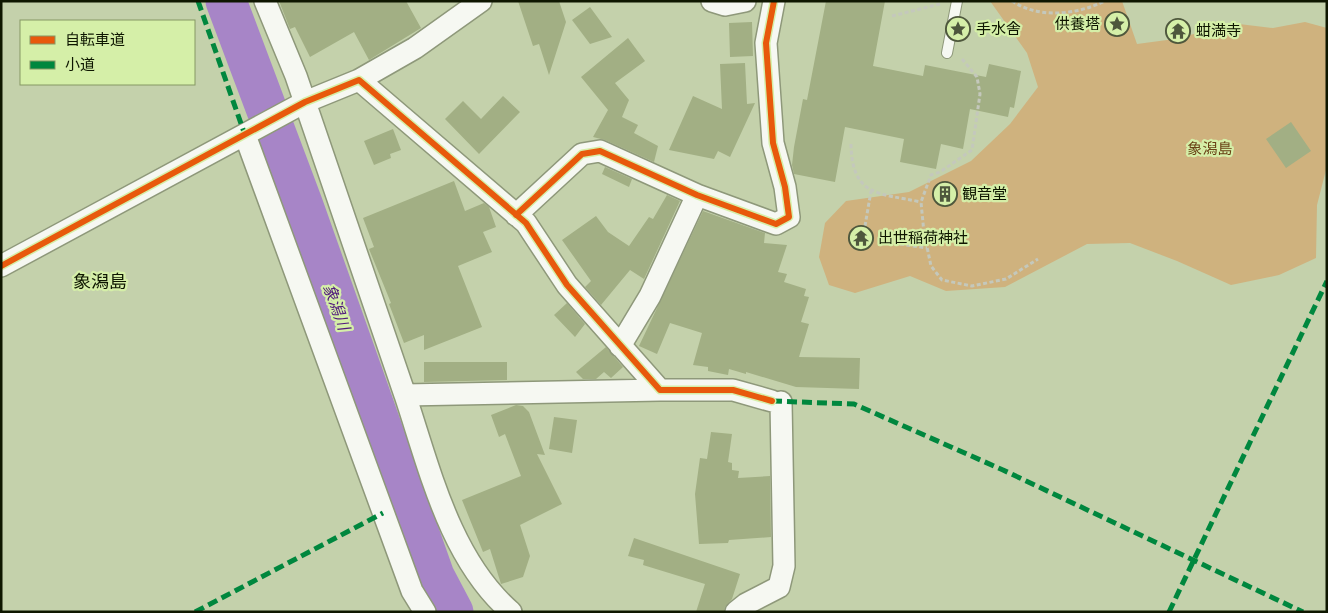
<svg xmlns="http://www.w3.org/2000/svg" width="1328" height="613" font-family="Montserrat,'Noto Sans JP',sans-serif">
  <style>
    .green { fill: #cfb27e }
    .lines { fill: none; stroke-linecap: round; stroke-linejoin: round }
    .river { stroke: #a785c7; stroke-width: 41 }
    .building { fill: #a2af84 }
    .service-casing { stroke: #8e987a; stroke-width: 12 }
    .minor-casing { stroke: #8e987a; stroke-width: 24 }
    .path { stroke: #c4c8bc; stroke-width: 3; stroke-dasharray: 4 2.5; stroke-linecap: butt }
    .service { stroke: #f6f8f2; stroke-width: 10 }
    .minor { stroke: #f6f8f2; stroke-width: 21 }
    .quiet { stroke: #00873e; stroke-width: 5; stroke-dasharray: 10 5; stroke-linecap: butt }
    .cycleway-casing { stroke: #d5efa8; stroke-width: 9 }
    .cycleway { stroke: #e8590c; stroke-width: 6 }
    .labels { text-anchor: middle; stroke-width: 4.5; stroke-linejoin: round; paint-order: stroke }
    .poi-label { font-size: 15px; fill: #0e1600; stroke: #d5efa8; text-anchor: start }
    .park-label { font-size: 15px; fill: #694115; stroke: #d5efa8 }
    .water-label { font-size: 16px; font-style: italic; fill: #50187d; stroke: #d5efa8 }
    .quarter-label { font-size: 18px; fill: #0e1600; stroke: #d5efa8 }
  </style>
  <rect width="100%" height="100%" fill="#c4d1ab"/>
  <path class="green" d="M990,1H1122L1137,44L1167,40L1239,24L1273,28L1305,22L1327,28V166L1317,205L1316,258L1279,275L1231,285L1177,261L1130,243L1087,244L1005,287L946,291L910,276L855,293L829,285L819,257L825,223L846,201L909,192L971,161L1010,124L1038,87L1027,53Z"/>
  <g class="lines">
    <path class="river" d="M226,1L303,206L434,576L453,612"/>
  </g>
  <path class="building" d="M279,1H406L421,28L369,60L354,32L310,57L295,27L290,29Z
    M518,1H559L566,22L549,75L539,44L533,46Z
    M826,1H885L873,66L923,76L925,65L986,77L989,64L1021,71L1014,108L1010,107L1008,117L970,109L963,149L941,144L936,169L900,162L904,139L845,127L835,182L794,174L792,165L794,147L803,99L807,100Z
    M590,7L612,37L590,44L572,20Z
    M752,22L753,56L730,57L729,23Z
    M628,38L645,61L615,83L629,100L622,117L638,125L634,133L658,146L654,162L605,140L593,137L608,110L581,77Z
    M745,63L747,104L755,103L730,157L718,151L714,159L669,150L693,96L722,109L720,64Z
    M503,96L520,112L479,154L445,119L463,101L481,119Z
    M1291,122L1311,151L1286,168L1266,139Z
    M393,129L401,150L390,154L391,158L374,165L364,141Z
    M605,167L632,179L629,187L602,174Z
    M454,181L465,211L484,203L489,207L496,227L483,232L492,252L458,266L482,327L424,350V335L404,343L389,304L391,303L369,249L374,247L363,218Z
    M667,195L680,201L644,279L630,270L601,305L585,287L591,281L562,240L596,216L608,232L629,246L649,217L653,219Z
    M703,211L765,233L764,243L787,245L778,272L787,274L784,282L806,289L804,296L809,297L801,322L809,324L799,357L860,358L859,389L796,387L746,372V374L729,369L728,375L708,371V367L693,365L702,333L670,323L657,354L639,346Z
    M567,303L585,324L575,337L554,315Z
    M606,347L623,367L611,378L604,372L596,379H583L576,372Z
    M424,362H507V380L424,382Z
    M516,405L523,406L529,412L545,455L537,454L562,504L520,525L530,556L523,577L501,584L490,549L483,552L462,500L521,476L505,434L499,437L491,415Z
    M554,417L577,420L572,453L549,449Z
    M711,432L732,434L728,462L732,463V470L739,471L738,478L770,476L771,537L729,540L728,543L699,544L695,494L700,458L707,459Z
    M634,538L740,574L732,599L725,607L724,612H696L705,584L643,565L644,560L628,556Z"/>
  <g class="lines">
    <defs>
      <path id="service" d="M947,53L957,1"/>
      <path id="minor" d="M265,1L296,76L405,395L660,390
        M712,1L725,5L745,1
        M359,80L415,48L481,1
        M245,135L412,591L425,612
        M516,215L582,154L600,151L697,195L776,224L789,217L785,187L773,143L766,43L774,1
        M1,266L305,102L359,80L526,223L567,285L660,390H733L772,401
        M620,346L650,296L697,195
        M405,395C430,470 450,559 511,612
        M736,612L746,604L779,587L784,566L781,402"/>
    </defs>
    <use href="#service" class="service-casing"/>
    <use href="#minor" class="minor-casing"/>
    <path class="path" d="M1012,1C1039,19 1076,15 1105,1
      M892,16L940,4
      M962,59L977,77L980,94L972,150L940,172L931,175L921,202L924,233L931,266L942,280L972,286L1006,279L1038,259
      M851,144C852,197 879,193 921,202
      M865,226L871,191
      M900,244L927,248"/>
    <use href="#service" class="service"/>
    <use href="#minor" class="minor"/>
    <path class="quiet" d="M198,1L245,135
      M772,401L854,404L1003,470L1303,612
      M195,612L383,513
      M1169,612L1327,281"/>
    <defs>
      <path id="cycleway" d="M516,215L582,154L600,151L697,195L776,224L789,217L785,187L773,143L766,43L774,1
        M1,266L305,102L359,80L526,223L567,285L660,390H733L772,401"/>
    </defs>
    <use href="#cycleway" class="cycleway-casing"/>
    <use href="#cycleway" class="cycleway"/>
  </g>
  <defs>
    <symbol id="sight-ring" viewBox="-11 -11 22 22"><circle r="9.5" fill="#d5efa8" stroke="#4e573c" stroke-width="1.5"/><path d="M0-6L1.8-2.2L6-1.7L2.9 1.2L3.7 5.4L0 3.3L-3.7 5.4L-2.9 1.2L-6-1.7L-1.8-2.2Z" fill="#4e573c"/></symbol>
    <symbol id="temple-ring" viewBox="-11 -11 22 22"><circle r="9.5" fill="#d5efa8" stroke="#4e573c" stroke-width="1.5"/><path d="M0-6L5-2H3V0L6.5 2.5H4V6H1.5V3h-3V6H-4V2.5H-6.5L-3 0V-2H-5Z" fill="#4e573c"/></symbol>
    <symbol id="building-ring" viewBox="-11 -11 22 22"><circle r="9.5" fill="#d5efa8" stroke="#4e573c" stroke-width="1.5"/><path d="M-4-6H4V6H1V3H-1V6H-4ZM-2.5-4.3h1.7v1.8h-1.7ZM.8-4.3h1.7v1.8H.8ZM-2.5-1h1.7V.8h-1.7ZM.8-1h1.7V.8H.8Z" fill="#4e573c"/></symbol>
  </defs>
  <g fill-rule="evenodd">
    <use href="#sight-ring" x="1103" y="10" width="28" height="28"/>
    <use href="#sight-ring" x="944" y="15" width="28" height="28"/>
    <use href="#temple-ring" x="1164" y="17" width="28" height="28"/>
    <use href="#building-ring" x="931" y="180" width="28" height="28"/>
    <use href="#temple-ring" x="847" y="224" width="28" height="28"/>
  </g>
  <g class="labels">
    <g class="poi-label">
      <text x="1100" y="29" text-anchor="end">供養塔</text>
      <text x="976" y="34">手水舎</text>
      <text x="1196" y="36">蚶満寺</text>
      <text x="962" y="199">観音堂</text>
      <text x="878" y="243">出世稲荷神社</text>
    </g>
    <g class="park-label">
      <text x="1210" y="154">象潟島</text>
    </g>
    <g class="water-label">
      <text transform="translate(337 307) rotate(70)" y="6">象潟川</text>
    </g>
    <g class="quarter-label">
      <text x="100" y="288">象潟島</text>
    </g>
  </g>
  <rect width="1328" height="613" fill="none" stroke="#0e1600" stroke-width="5"/>
  <rect x="20" y="20" width="175" height="65" fill="#d5efa8" stroke="#859865"/>
  <rect x="30" y="36" width="25" height="8" fill="#e8590c" stroke="#859865"/>
  <text x="65" y="45" font-size="15" fill="#0e1600">自転車道</text>
  <rect x="30" y="61" width="25" height="8" fill="#00873e" stroke="#859865"/>
  <text x="65" y="70" font-size="15" fill="#0e1600">小道</text>
</svg>
